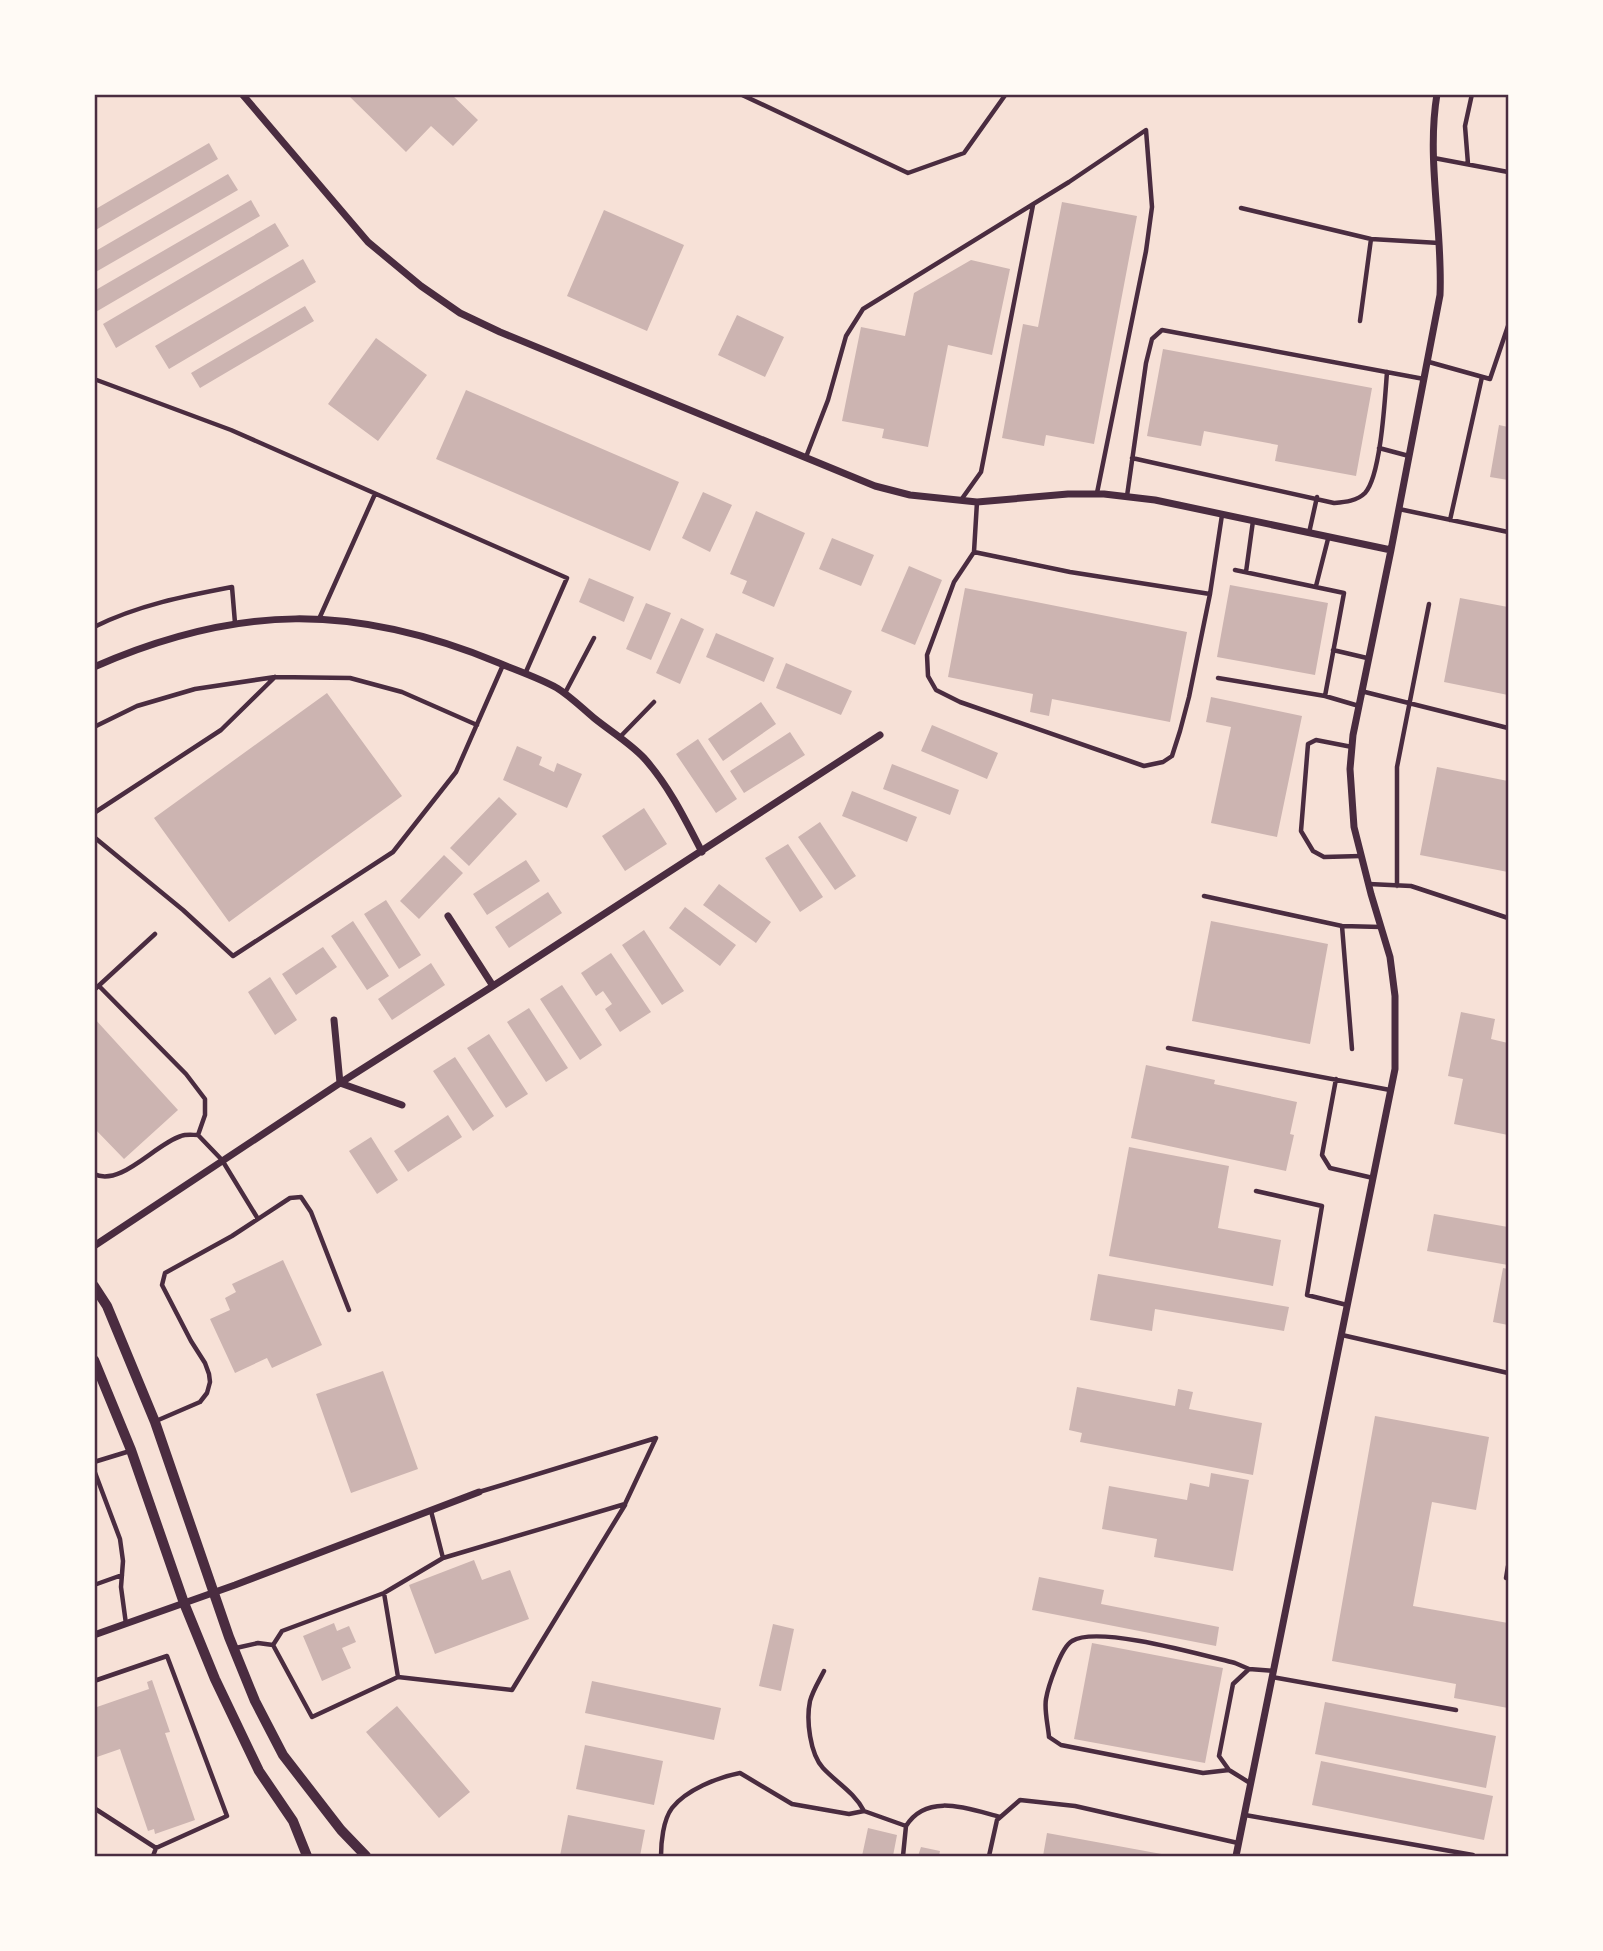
<svg xmlns="http://www.w3.org/2000/svg" width="1603" height="1951" font-family="Commissioner,sans-serif">
  <style>
    .building { fill: #ccb4b1 }
    .lines { fill: none; stroke-linecap: round; stroke-linejoin: round }
    .service { stroke: #4a2c40; stroke-width: 4.5 }
    .minor { stroke: #4a2c40; stroke-width: 7 }
    .secondary { stroke: #4a2c40; stroke-width: 10 }
    .neatline { fill: none; stroke: #4a2c40; stroke-width: 2.5 }
  </style>
  <rect width="100%" height="100%" fill="#f7e1d7"/>
  <path class="building" d="M347,94H451L478,120L453,146L431,126L406,152Z
    M209,143L218,159L94,231V210Z
    M228,174L238,190L94,273V252Z
    M251,200L260,216L94,313V291Z
    M1062,202L1137,216L1094,444L1046,435L1044,446L1002,438L1023,324L1038,327Z
    M604,210L684,245L647,331L567,296Z
    M275,223L289,246L116,348L103,324Z
    M303,259L316,282L169,369L155,346Z
    M971,260L1010,269L992,355L948,345L928,447L882,438L884,429L842,421L861,327L905,336L914,293Z
    M305,306L314,321L200,388L191,373Z
    M737,315L784,337L765,377L718,355Z
    M376,338L427,375L378,441L328,404Z
    M1163,349L1372,388L1356,476L1275,461L1278,445L1204,431L1201,446L1147,436Z
    M466,390L679,482L650,551L436,459Z
    M1499,425L1508,427V480L1490,477Z
    M703,492L732,505L710,552L682,538Z
    M756,511L805,533L774,607L742,593L747,581L730,574Z
    M832,538L874,555L861,586L819,569Z
    M909,566L942,580L915,645L881,631Z
    M589,578L634,597L624,622L579,602Z
    M1230,585L1328,603L1315,675L1217,657Z
    M965,588L1187,632L1170,722L1052,699L1049,716L1030,712L1033,694L948,677Z
    M1460,598L1508,607V695L1444,682Z
    M646,603L671,613L651,660L626,649Z
    M681,618L704,629L680,684L656,673Z
    M716,633L774,658L764,682L706,657Z
    M786,663L852,691L841,715L776,688Z
    M327,693L402,796L229,922L154,818Z
    M1211,697L1302,716L1277,837L1211,823L1231,727L1206,722Z
    M761,702L776,724L723,761L708,739Z
    M932,725L998,753L987,779L921,751Z
    M790,732L805,755L744,793L730,771Z
    M698,739L737,799L716,813L676,754Z
    M517,746L542,757L539,765L554,772L557,763L582,774L567,808L503,780Z
    M892,764L959,790L950,815L883,789Z
    M1437,767L1508,781V872L1420,855Z
    M852,791L917,817L907,842L842,816Z
    M499,797L517,814L469,866L450,848Z
    M644,808L667,844L625,871L602,836Z
    M820,822L856,876L835,890L798,837Z
    M788,844L823,897L800,912L765,858Z
    M444,855L463,873L419,919L400,901Z
    M526,860L540,881L487,915L473,894Z
    M719,884L771,922L756,943L703,905Z
    M548,892L562,913L509,948L495,927Z
    M386,900L421,955L399,969L364,914Z
    M685,907L736,945L720,966L669,928Z
    M353,921L389,976L367,990L331,936Z
    M1211,921L1328,944L1310,1044L1192,1021Z
    M644,930L684,991L662,1005L622,945Z
    M323,947L337,967L296,995L282,974Z
    M611,953L651,1012L620,1032L605,1009L612,1004L603,991L596,996L581,973Z
    M431,963L445,985L392,1020L378,999Z
    M270,977L297,1020L275,1035L248,992Z
    M562,985L602,1045L580,1060L540,999Z
    M529,1008L568,1068L546,1082L507,1022Z
    M1461,1012L1495,1019L1491,1039L1508,1043V1135L1454,1124L1463,1079L1448,1076Z
    M94,1018L178,1110L124,1159L94,1128Z
    M489,1034L528,1094L506,1108L467,1048Z
    M455,1057L494,1116L473,1131L433,1071Z
    M1146,1065L1215,1080L1214,1084L1297,1102L1290,1134L1294,1135L1286,1171L1131,1138Z
    M448,1115L462,1137L408,1172L394,1151Z
    M371,1137L398,1180L377,1194L349,1151Z
    M1129,1147L1229,1166L1218,1228L1281,1240L1273,1286L1109,1256Z
    M1434,1214L1508,1227V1265L1427,1251Z
    M283,1260L322,1345L272,1368L267,1358L235,1373L210,1319L230,1310L225,1298L236,1292L232,1284Z
    M1503,1268L1508,1269V1325L1493,1322Z
    M1098,1274L1289,1307L1284,1331L1155,1309L1152,1331L1090,1320Z
    M383,1371L418,1469L351,1493L316,1394Z
    M1077,1387L1175,1406L1178,1389L1193,1392L1189,1409L1262,1423L1253,1475L1080,1442L1082,1433L1069,1430Z
    M1375,1416L1489,1437L1476,1510L1432,1502L1413,1606L1508,1623V1708L1454,1698L1456,1684L1332,1661Z
    M1211,1473L1249,1480L1233,1571L1154,1557L1157,1539L1102,1529L1109,1486L1187,1500L1190,1483L1209,1487Z
    M474,1560L482,1580L510,1570L529,1619L435,1654L409,1585Z
    M1039,1577L1104,1590L1101,1604L1219,1627L1216,1646L1032,1610Z
    M334,1623L337,1631L349,1626L356,1642L342,1648L351,1668L322,1681L303,1636Z
    M773,1624L794,1629L781,1691L759,1686Z
    M1092,1643L1223,1668L1205,1763L1074,1739Z
    M152,1680L170,1732L165,1733L195,1820L155,1834L154,1829L148,1831L120,1749L94,1758V1708L149,1689L147,1682Z
    M592,1681L721,1708L714,1740L585,1713Z
    M1325,1702L1496,1736L1486,1788L1315,1754Z
    M397,1706L470,1792L439,1818L366,1732Z
    M585,1745L663,1761L654,1805L576,1789Z
    M1321,1761L1493,1796L1484,1840L1312,1805Z
    M568,1815L645,1830L640,1856H560Z
    M868,1828L897,1835L893,1856H862Z
    M1047,1833L1167,1855V1856H1043Z
    M921,1847L940,1851L939,1856H918Z"/>
  <g class="lines">
    <path class="service" d="M740,94L908,173L964,153L1006,94
      M1434,158L1508,172
      M1468,164L1465,126L1472,94
      M1241,208L1371,239L1439,243
      M1360,321L1371,239
      M1429,362L1490,379L1508,326
      M94,379L231,430L567,578L525,674
      M1379,448L1409,456
      M806,457L828,400L846,336L863,309L1069,182L1146,130L1152,207L1146,251L1097,493
      M1132,458L1334,503C1345,502 1357,501 1365,493C1381,476 1385,397 1387,372
      M1127,496L1146,363L1152,339L1162,330L1424,379
      M961,500L981,472L1033,205
      M1399,509L1508,532
      M1450,520L1482,377
      M1309,533L1317,497
      M974,552L977,502
      M1235,570L1344,593L1325,696
      M1246,572L1253,521
      M1316,586L1328,539
      M1210,594L1070,572L974,552L954,582L927,655L928,676L936,690L960,702L1144,766L1163,762L1172,756L1180,731L1189,697L1210,594L1222,515
      M319,619L375,494
      M94,627C138,605 185,596 232,587L235,623
      M1333,650L1367,658
      M1218,678L1325,696L1359,706
      M1361,691L1508,728
      M565,693L594,638
      M94,727L137,706L195,689L275,677L350,678L402,692L477,725
      M619,738L654,702
      M1352,747L1316,740L1308,744L1301,831L1313,851L1324,857L1361,856
      M94,813L221,730L275,677
      M94,837L183,910L233,956L393,852L456,772L503,665
      M1369,884L1411,886L1508,918
      M1397,886V767L1429,604
      M1204,896L1342,926L1381,927
      M1342,926L1352,1049
      M99,986L186,1074L205,1099V1115L198,1135
      M94,990L155,934
      M1168,1048L1390,1090
      M1336,1079L1322,1155L1330,1168L1373,1178
      M94,1174C121,1187 155,1144 181,1136C186,1134 192,1135 198,1135L222,1160L258,1219
      M1256,1191L1322,1206L1307,1295L1347,1305
      M1342,1335L1508,1373
      M156,1421L200,1402L207,1393L210,1382L209,1374L205,1363L191,1341L162,1285L165,1273L232,1236L290,1198L301,1197L311,1212L349,1310
      M94,1462L130,1451
      M94,1470L120,1539L123,1561L121,1587L126,1624
      M443,1558L625,1504L656,1438L479,1492
      M1506,1578L1508,1566
      M94,1585L122,1575
      M384,1593L398,1677L312,1717L273,1645L282,1631L384,1593L443,1558L431,1511
      M236,1648L258,1643L273,1645
      M824,1671C819,1681 813,1690 810,1701C806,1720 810,1754 823,1768C837,1783 854,1792 864,1811
      M398,1677L512,1690L625,1505
      M1272,1677L1456,1710
      M94,1681L167,1656L227,1816L156,1848L153,1856
      M1229,1770L1203,1773L1061,1745L1049,1737C1048,1725 1044,1710 1046,1699C1048,1687 1061,1647 1072,1641C1098,1625 1202,1655 1235,1663L1249,1669
      M1250,1783L1229,1770L1219,1756L1233,1684L1249,1669L1274,1671
      M94,1808L156,1848
      M1245,1815L1473,1855
      M906,1826C927,1792 969,1809 1000,1817
      M661,1856C661,1843 663,1820 672,1808C686,1790 718,1777 740,1773L792,1804L849,1814L864,1811L906,1826L903,1856
      M989,1856L997,1820L1020,1800L1075,1806L1238,1843"/>
    <path class="minor" d="M242,94L368,242L421,286L460,313L500,332L875,486L910,495L977,502L1068,494H1104L1155,500L1391,550
      M94,667C237,604 354,603 499,663C518,671 539,678 557,688C570,696 582,708 594,718C610,731 630,743 644,758C669,786 685,819 702,852
      M448,916L493,986
      M334,1020L340,1083L402,1105
      M94,1246L340,1083L493,986L880,735
      M94,1635L235,1585L479,1492
      M1236,1856L1395,1069V996L1390,957L1371,894L1354,827L1350,769L1353,735L1391,550L1440,295C1443,228 1426,161 1437,94"/>
    <path class="secondary" d="M94,1286L107,1306L155,1422L229,1637L255,1701L283,1755L341,1830L366,1856
      M94,1360L131,1450L184,1603L215,1679L259,1771L293,1821L307,1856"/>
  </g>
  <rect width="1603" height="1951" fill="none" stroke="#fffaf5" stroke-width="192"/>
  <rect x="96" y="96" width="1411" height="1759" class="neatline"/>
</svg>
